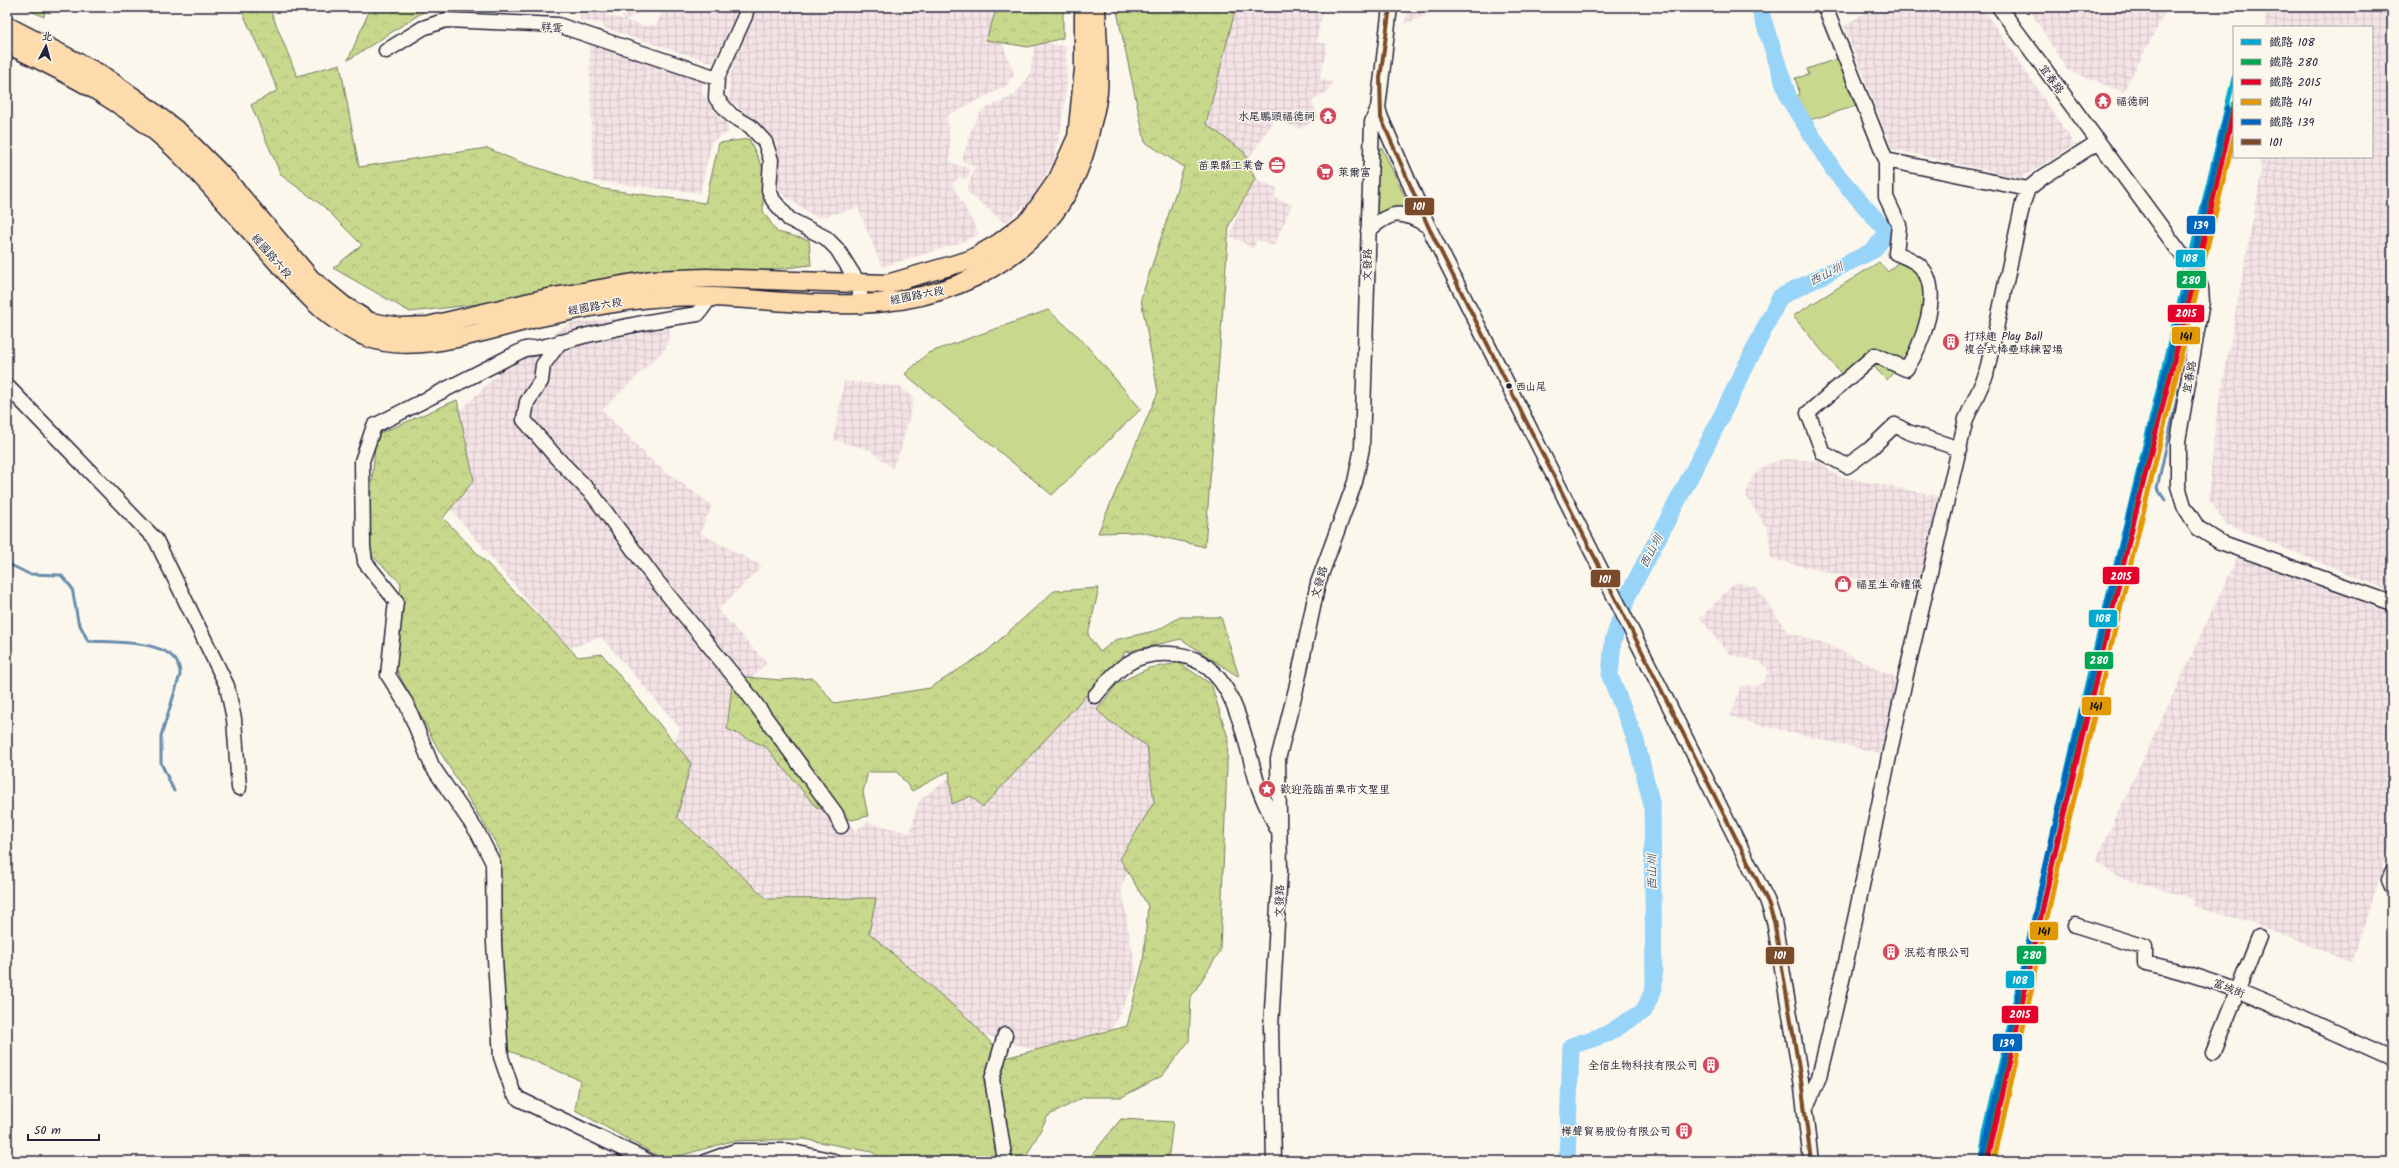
<svg xmlns="http://www.w3.org/2000/svg" width="2399" height="1168" font-family="Kalam,'LXGW WenKai TC',sans-serif">
  <style>
    .industrial { fill: url(#industrial-grid) }
    .grass { fill: #c8d88c; stroke: #757d64 }
    .forest { fill: url(#forest-crowns); stroke: #757d64 }
    .lines { fill: none; stroke-linecap: round; stroke-linejoin: round }
    .stream { stroke: #698cac; stroke-width: 3 }
    .river { stroke: #98d3f8; stroke-width: 17 }
    .minor-casing { stroke: #22223b; stroke-width: 17 }
    .major-casing { stroke: #22223b; stroke-width: 21 }
    .minor { stroke: #fbf7ec; stroke-width: 14 }
    .major { stroke: #fedbac; stroke-width: 18 }
    .bus-1-casing { stroke: #fbf7ec; stroke-width: 7 }
    .bus-1 { stroke: #7a4b2a; stroke-width: 4 }
    .rail-1-casing { stroke: #fbf7ec; stroke-width: 8 }
    .rail-2-casing { stroke: #fbf7ec; stroke-width: 8 }
    .rail-3-casing { stroke: #fbf7ec; stroke-width: 8 }
    .rail-4-casing { stroke: #fbf7ec; stroke-width: 8 }
    .rail-5-casing { stroke: #fbf7ec; stroke-width: 8 }
    .rail-1 { stroke: #00a9ce; stroke-width: 5 }
    .rail-2 { stroke: #00a651; stroke-width: 5 }
    .rail-3 { stroke: #e4002b; stroke-width: 5 }
    .rail-4 { stroke: #e29906; stroke-width: 5 }
    .rail-5 { stroke: #0065bd; stroke-width: 5 }
    .bus-dot { fill: #22223b; stroke: #fbf7ec; stroke-width: 1.5 }
    .labels { text-anchor: middle; stroke-width: 3; stroke-linejoin: round; paint-order: stroke }
    .bus-label { font-size: 10px; fill: #22223b; stroke: #fbf7ec; text-anchor: start }
    .street-label { font-size: 11px; fill: #22223b; stroke: #fbf7ec }
    .poi-label { font-size: 11px; fill: #22223b; stroke: #fbf7ec; text-anchor: start }
    .water-label { font-size: 12px; font-style: italic; fill: #455774; stroke: #fbf7ec }
    .line-badge { stroke: #fbf7ec; stroke-width: 1.5 }
    .badge-label { font-size: 11px; text-anchor: middle; font-weight: bold; fill: #fff }
    .pale-badge-label { font-size: 11px; text-anchor: middle; font-weight: bold; fill: #111 }
  </style>
  <defs>
    <pattern id="industrial-grid" width="8" height="8" patternUnits="userSpaceOnUse"><rect width="8" height="8" fill="#f5e4e6"/><path d="M0 4h8M4 0v8" fill="none" stroke="#d2c3c6"/></pattern>
    <pattern id="forest-crowns" width="20" height="18" patternUnits="userSpaceOnUse"><rect width="20" height="18" fill="#c8d88c"/><path d="M2 6a3 3 0 1 1 6 0M12 15a3 3 0 1 1 6 0" fill="none" stroke="#acb97a"/></pattern>
  </defs>
  <rect width="100%" height="100%" fill="#fbf7ec"/>
  <filter id="ink" filterUnits="userSpaceOnUse"><feTurbulence type="fractalNoise" baseFrequency=".025" numOctaves="2"/><feDisplacementMap in="SourceGraphic" scale="8" xChannelSelector="R" yChannelSelector="G"/><feConvolveMatrix kernelMatrix="1 2 1 2 8 2 1 2 1" color-interpolation-filters="sRGB"/></filter>
  <g filter="url(#ink)">
    <path class="industrial" d="M580,7H608L607,15L624,20L617,7H652L625,20L645,26L656,25L665,7H734L736,16L713,63L604,28V24L580,20Z
      M757,7H1008L1000,37L1014,74L1006,86L947,116L951,163L971,169L967,179L959,177L952,184L979,234L963,242L882,267L858,208L817,218L780,193L776,141L730,100L729,78Z
      M1225,7H1324L1316,42L1327,44L1320,79L1332,82L1330,90L1312,101L1318,117L1301,129L1275,119L1245,164L1202,128Z
      M1407,7H1444L1405,24Z
      M1874,7H1982L2075,145L2021,178L1892,149L1844,26Z
      M2028,7H2168L2123,92L2067,70Z
      M2206,7H2229L2227,16Z
      M2267,7H2392V592L2226,524L2209,499L2215,424L2261,175L2260,157H2372V27H2264Z
      M589,42L704,80L701,91L714,111L728,125V132L712,141L700,193L593,181Z
      M1035,42L1066,46L1067,86L1060,134L1054,160L1031,200L1005,223L966,191L975,167L962,160L972,128L981,111L1015,95L1030,74Z
      M1251,177L1277,188L1274,197L1292,205L1274,246L1257,240L1253,248L1230,236Z
      M674,312L666,348L602,410L654,463L712,505L700,533L762,566L718,610L767,663L731,697L795,757L855,831L867,822L910,833L919,800L1079,685L1162,746V813L1121,886L1137,978L1109,1035L1052,1055L978,1033L757,910L649,810L680,728L601,637L568,649L439,495L453,418L518,354L571,323Z
      M844,381L899,386L914,398L901,449L892,468L870,450L834,440Z
      M1784,459L1819,461L1837,476L1939,496L1918,593L1771,559L1768,530L1746,496L1751,479L1759,470L1768,464Z
      M2238,555L2392,612V840L2352,963L2256,924L2194,906L2193,899L2115,876L2096,860Z
      M1736,582L1757,588L1788,632L1826,644L1899,679L1883,754L1748,722L1731,716L1741,685L1756,686L1764,682L1768,669L1759,661L1730,655L1700,618Z"/>
    <path class="grass" d="M23,7H45L44,17Z
      M1842,57L1860,105L1806,121L1797,96L1800,94L1795,78L1809,75L1807,69Z
      M1382,148L1413,214L1375,220L1377,150Z
      M1900,260L1921,272L1928,295L1914,349L1887,380L1866,359L1843,376L1793,316L1879,262L1888,272Z
      M1048,310L1080,338L1141,409L1052,495L905,374L928,353Z"/>
    <path class="forest" d="M240,7H269L297,76L340,64L359,167L487,148L517,161L603,189L705,203L719,143L749,139L763,168V211L777,232L809,240L811,265L410,312L333,268L362,245L323,206L281,175L251,105L278,90Z
      M371,7H431L348,60Z
      M997,7H1063V38L1028,47L986,40Z
      M1116,7H1236L1206,124L1244,152L1255,179L1229,225L1205,547L1141,532L1098,533L1158,392L1141,299L1184,167L1145,142Z
      M457,400L474,480L443,518L578,657L602,654L691,763L677,817L767,899L876,898L869,933L970,1020L1005,1058L1127,1026L1143,962L1148,906L1120,859L1154,802L1147,746L1108,720L1097,710L1118,683L1149,668L1179,663L1211,684L1228,738L1220,951L1191,997L1189,1041L1162,1076L1122,1097H1084L1048,1116L1024,1161H884L872,1152L804,1139L732,1141L665,1160L575,1110L580,1080L507,1050L499,972L500,850L437,747L395,667L401,583L366,550L376,435Z
      M1099,588L1088,635L1100,652L1115,640L1158,630L1180,617H1221L1239,677L1181,639L1126,652L983,807L971,796L952,804L949,771L912,791L897,772H868L863,792L868,816L852,820L816,807L766,747L727,729L733,676L781,680L813,678L834,703L930,688L986,652L1054,591Z
      M1121,1119L1173,1122L1168,1161H1087Z"/>
    <g class="lines">
      <path class="stream" d="M2165,500L2157,488L2184,367
        M7,563L29,574L61,575L72,588L78,621L88,641C114,643 181,638 180,675L161,736V763L174,791"/>
      <path class="river" d="M1567,1161L1571,1046L1607,1034L1644,1011L1654,988L1652,805L1636,741L1610,676L1613,641L1628,595L1710,439L1780,297L1874,250L1887,232L1834,171L1789,99L1759,7"/>
      <defs>
        <path id="minor" d="M747,7L745,16L717,78L716,98L731,115L750,126L765,142L771,160L769,190L773,200L789,219L826,238L837,249L859,284L861,304
          M1825,7L1886,160V197L1899,225L1896,253C1903,256 1914,260 1920,266C1944,289 1922,347 1906,369L1875,355L1808,413L1823,453L1847,466L1870,449L1895,425L1908,432L1960,449
          M1999,7L2196,274L2201,288L2202,302L2178,441V486L2184,506L2198,528L2220,542L2392,603
          M386,51L423,28L446,20L558,25L717,78
          M1378,108L1381,118L1428,226L1767,900L1774,921L1801,1080L1811,1161
          M1886,160L2028,189
          M1368,231C1392,210 1401,210 1428,226
          M560,342L543,365L541,381L527,402L524,420L556,457L593,495L655,579L746,691L836,814L841,826
          M7,386L156,540L227,686L234,719L239,788
          M1095,696C1118,669 1132,652 1170,654C1234,656 1242,733 1257,782C1261,797 1270,812 1276,827
          M2392,872L2389,880L2392,887
          M2075,925L2145,947V963C2231,980 2311,1024 2392,1059
          M1005,1035L992,1079L1005,1161
          M2213,1052L2259,937
          M1805,1110L1819,1077L1844,972L1906,675L1966,419L1986,375L2023,203L2028,189L2043,177L2098,142
          M648,1161L519,1099L513,1092L501,1057L494,943L493,863L478,833L432,766L407,705L388,675L396,601L365,562L363,546L362,461L374,426L525,349C547,348 567,340 588,335C625,326 660,319 698,314L712,295
          M707,1161L735,1151H789L834,1161
          M1274,1161L1271,1027L1280,871L1278,759L1296,689L1318,583L1355,482L1362,448L1372,122L1378,108L1390,7"/>
        <path id="major" d="M7,26L102,75L139,101L179,132L228,181L311,279L343,305L370,322L400,327L428,326L548,298L651,280L706,278L887,284L970,260L999,243L1030,219L1058,179L1077,137L1084,69V10
          M7,44C65,72 128,103 174,148C208,181 238,217 269,253C297,284 325,320 364,336C412,357 487,330 536,318C569,311 601,304 634,300C709,289 784,307 859,304C971,300 1069,242 1091,126C1094,115 1097,103 1098,92C1100,64 1097,35 1096,7"/>
      </defs>
      <use href="#minor" class="minor-casing"/>
      <use href="#major" class="major-casing"/>
      <use href="#minor" class="minor"/>
      <use href="#major" class="major"/>
      <defs>
        <path id="bus-1" d="M1390,7L1380,78L1381,118L1428,226L1767,900L1774,921L1801,1080L1811,1161"/>
      </defs>
      <use href="#bus-1" class="bus-1-casing"/>
      <use href="#bus-1" class="bus-1"/>
      <defs>
        <path id="rail-1" d="M1981,1161L1985,1133L2085,692L2234,78"/>
        <path id="rail-2" d="M1987,1161L1991,1134L2091,693L2234,104"/>
        <path id="rail-3" d="M1988,1161L2056,848L2137,508L2196,274L2234,109"/>
        <path id="rail-4" d="M1994,1161L2062,849L2234,136"/>
        <path id="rail-5" d="M1982,1160L2050,847L2131,507L2190,273L2228,108"/>
      </defs>
      <use href="#rail-1" class="rail-1-casing"/>
      <use href="#rail-2" class="rail-2-casing"/>
      <use href="#rail-3" class="rail-3-casing"/>
      <use href="#rail-4" class="rail-4-casing"/>
      <use href="#rail-5" class="rail-5-casing"/>
      <use href="#rail-1" class="rail-1"/>
      <use href="#rail-2" class="rail-2"/>
      <use href="#rail-3" class="rail-3"/>
      <use href="#rail-4" class="rail-4"/>
      <use href="#rail-5" class="rail-5"/>
    </g>
  </g>
  <defs>
    <symbol id="temple-disc" viewBox="-11 -11 22 22"><circle r="9.5" fill="#d1495b" stroke="#fbf7ec"/><path d="M0-6L5-2H3V0L6.5 2.5H4V6H1.5V3h-3V6H-4V2.5H-6.5L-3 0V-2H-5Z" fill="#fff"/></symbol>
    <symbol id="office-disc" viewBox="-11 -11 22 22"><circle r="9.5" fill="#d1495b" stroke="#fbf7ec"/><path d="M-6-3h4V-5.5h4V-3h4V5H-6ZM-1-4.5V-3h2v-1.5ZM-6 0V1H6V0Z" fill="#fff"/></symbol>
    <symbol id="supermarket-disc" viewBox="-11 -11 22 22"><circle r="9.5" fill="#d1495b" stroke="#fbf7ec"/><path d="M-6-5.5h2.5l.6 2H6L4.5 2H-2.5L-4.4-4H-6ZM-1.5 3.2a1.3 1.3 0 1 0 .1 0ZM3 3.2a1.3 1.3 0 1 0 .1 0Z" fill="#fff"/></symbol>
    <symbol id="building-disc" viewBox="-11 -11 22 22"><circle r="9.5" fill="#d1495b" stroke="#fbf7ec"/><path d="M-4-6H4V6H1V3H-1V6H-4ZM-2.5-4.3h1.7v1.8h-1.7ZM.8-4.3h1.7v1.8H.8ZM-2.5-1h1.7V.8h-1.7ZM.8-1h1.7V.8H.8Z" fill="#fff"/></symbol>
    <symbol id="shop-disc" viewBox="-11 -11 22 22"><circle r="9.5" fill="#d1495b" stroke="#fbf7ec"/><path d="M-5-2.5h2.3a2.7 3.5 0 0 1 5.4 0H5L5.5 6h-11ZM-1.5-2.5h3a1.5 2.3 0 0 0-3 0Z" fill="#fff"/></symbol>
    <symbol id="sight-disc" viewBox="-11 -11 22 22"><circle r="9.5" fill="#d1495b" stroke="#fbf7ec"/><path d="M0-6L1.8-2.2L6-1.7L2.9 1.2L3.7 5.4L0 3.3L-3.7 5.4L-2.9 1.2L-6-1.7L-1.8-2.2Z" fill="#fff"/></symbol>
  </defs>
  <g fill-rule="evenodd">
    <use href="#temple-disc" x="2093" y="91" width="20" height="20"/>
    <use href="#temple-disc" x="1318" y="106" width="20" height="20"/>
    <use href="#office-disc" x="1267" y="155" width="20" height="20"/>
    <use href="#supermarket-disc" x="1315" y="162" width="20" height="20"/>
    <use href="#building-disc" x="1941" y="332" width="20" height="20"/>
    <use href="#shop-disc" x="1833" y="574" width="20" height="20"/>
    <use href="#sight-disc" x="1257" y="779" width="20" height="20"/>
    <use href="#building-disc" x="1881" y="942" width="20" height="20"/>
    <use href="#building-disc" x="1701" y="1055" width="20" height="20"/>
    <use href="#building-disc" x="1674" y="1121" width="20" height="20"/>
  </g>
  <circle class="bus-dot" cx="1509" cy="386" r="3.5"/>
  <g class="labels">
    <g class="bus-label">
      <text x="1516" y="390">西山尾</text>
    </g>
    <g class="street-label">
      <text transform="translate(552 27) rotate(7)" y="4">祥雲</text>
      <text transform="translate(2052 79) rotate(54)" y="4">宜春路</text>
      <text transform="translate(272 256) rotate(49)" y="4">經國路六段</text>
      <text transform="translate(1367 265) rotate(-89)" y="4">文發路</text>
      <text transform="translate(917 295) rotate(-11)" y="4">經國路六段</text>
      <text transform="translate(595 306) rotate(-10)" y="4">經國路六段</text>
      <text transform="translate(2189 377) rotate(-80)" y="4">宜春路</text>
      <text transform="translate(1319 582) rotate(-74)" y="4">文發路</text>
      <text transform="translate(1279 901) rotate(-88)" y="4">文發路</text>
      <text transform="translate(2229 988) rotate(21)" y="4">富域街</text>
    </g>
    <g class="poi-label">
      <text x="2116" y="105">福德祠</text>
      <text x="1315" y="120" text-anchor="end">水尾鵬頭福德祠</text>
      <text x="1264" y="169" text-anchor="end">苗栗縣工業會</text>
      <text x="1338" y="176">萊爾富</text>
      <text x="1964" y="340">打球趣 Play Ball<tspan x="1964" dy="13">複合式棒壘球練習場</tspan></text>
      <text x="1856" y="588">福星生命禮儀</text>
      <text x="1280" y="793">歡迎蒞臨苗栗市文聖里</text>
      <text x="1904" y="956">泯菘有限公司</text>
      <text x="1698" y="1069" text-anchor="end">全信生物科技有限公司</text>
      <text x="1671" y="1135" text-anchor="end">樺聲貿易股份有限公司</text>
    </g>
    <g class="water-label">
      <text transform="translate(1826 274) rotate(-27)" y="4">西山圳</text>
      <text transform="translate(1651 551) rotate(-63)" y="4">西山圳</text>
      <text transform="translate(1652 872) rotate(-91)" y="4">西山圳</text>
    </g>
  </g>
  <g class="line-badge">
    <rect x="1404" y="197" width="31" height="19" rx="4" fill="#7a4b2a"/>
    <rect x="2186" y="215" width="30" height="20" rx="4" fill="#0065bd"/>
    <rect x="2175" y="249" width="31" height="19" rx="4" fill="#00a9ce"/>
    <rect x="2176" y="270" width="31" height="19" rx="4" fill="#00a651"/>
    <rect x="2167" y="304" width="38" height="19" rx="4" fill="#e4002b"/>
    <rect x="2171" y="326" width="30" height="19" rx="4" fill="#e29906"/>
    <rect x="2102" y="566" width="38" height="19" rx="4" fill="#e4002b"/>
    <rect x="1590" y="569" width="31" height="19" rx="4" fill="#7a4b2a"/>
    <rect x="2088" y="609" width="30" height="19" rx="4" fill="#00a9ce"/>
    <rect x="2084" y="651" width="30" height="19" rx="4" fill="#00a651"/>
    <rect x="2081" y="696" width="31" height="20" rx="4" fill="#e29906"/>
    <rect x="2029" y="921" width="30" height="20" rx="4" fill="#e29906"/>
    <rect x="2016" y="945" width="31" height="20" rx="4" fill="#00a651"/>
    <rect x="1765" y="946" width="30" height="19" rx="4" fill="#7a4b2a"/>
    <rect x="2005" y="970" width="30" height="19" rx="4" fill="#00a9ce"/>
    <rect x="2001" y="1005" width="38" height="19" rx="4" fill="#e4002b"/>
    <rect x="1992" y="1033" width="31" height="19" rx="4" fill="#0065bd"/>
  </g>
  <g class="badge-label">
    <text x="1419" y="210">101</text>
    <text x="2201" y="229">139</text>
    <text x="2190" y="262">108</text>
    <text x="2191" y="284">280</text>
    <text x="2186" y="317">2015</text>
    <text x="2121" y="580">2015</text>
    <text x="1605" y="583">101</text>
    <text x="2103" y="622">108</text>
    <text x="2099" y="664">280</text>
    <text x="2032" y="959">280</text>
    <text x="1780" y="959">101</text>
    <text x="2020" y="984">108</text>
    <text x="2020" y="1018">2015</text>
    <text x="2007" y="1047">139</text>
  </g>
  <g class="pale-badge-label">
    <text x="2186" y="340">141</text>
    <text x="2096" y="710">141</text>
    <text x="2044" y="935">141</text>
  </g>
  <rect width="2399" height="1168" fill="none" stroke="#fbf7ec" stroke-width="24"/>
  <rect x="12" y="12" width="2375" height="1144" fill="none" stroke="#22223b" stroke-width="1.5" filter="url(#ink)"/>
  <rect x="2233" y="26" width="140" height="132" fill="#fbf7ec" stroke="#a4a2a5"/>
  <rect x="2241" y="39" width="20" height="6" fill="#00a9ce" stroke="#a4a2a5"/>
  <text x="2269" y="46" font-size="12" fill="#22223b">鐵路 108</text>
  <rect x="2241" y="59" width="20" height="6" fill="#00a651" stroke="#a4a2a5"/>
  <text x="2269" y="66" font-size="12" fill="#22223b">鐵路 280</text>
  <rect x="2241" y="79" width="20" height="6" fill="#e4002b" stroke="#a4a2a5"/>
  <text x="2269" y="86" font-size="12" fill="#22223b">鐵路 2015</text>
  <rect x="2241" y="99" width="20" height="6" fill="#e29906" stroke="#a4a2a5"/>
  <text x="2269" y="106" font-size="12" fill="#22223b">鐵路 141</text>
  <rect x="2241" y="119" width="20" height="6" fill="#0065bd" stroke="#a4a2a5"/>
  <text x="2269" y="126" font-size="12" fill="#22223b">鐵路 139</text>
  <rect x="2241" y="139" width="20" height="6" fill="#7a4b2a" stroke="#a4a2a5"/>
  <text x="2269" y="146" font-size="12" fill="#22223b">101</text>
  <g transform="translate(46 46) rotate(6)" stroke="#fbf7ec" stroke-width="3" paint-order="stroke">
  <path d="M0-3L7 15L0 10L-7 15Z" fill="#22223b"/>
  <text y="-6" font-size="11" font-weight="bold" text-anchor="middle" fill="#22223b">北</text>
  </g>
  <path d="M28 1134v6h71v-6" fill="none" stroke="#22223b" stroke-width="2"/>
  <text x="34" y="1134" font-size="12" fill="#22223b" stroke="#fbf7ec" stroke-width="3" paint-order="stroke">50 m</text>
</svg>
